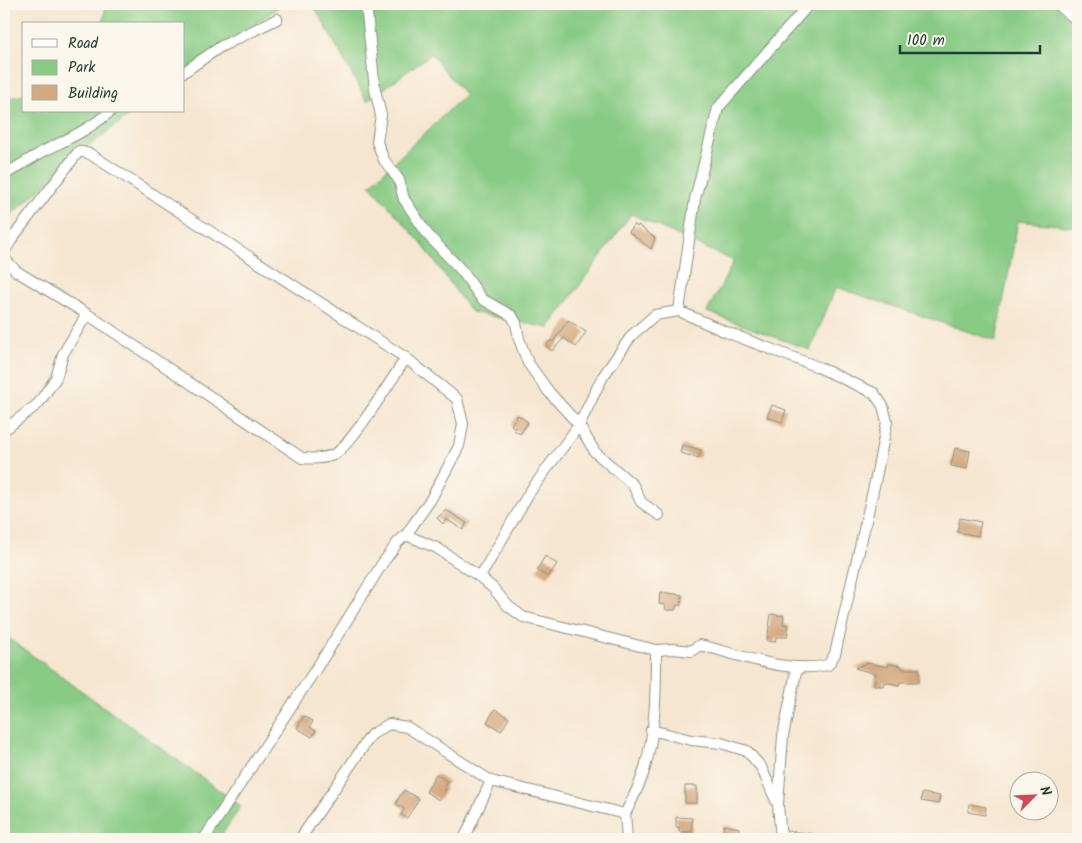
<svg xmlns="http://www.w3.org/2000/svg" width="1082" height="843" font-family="Kalam,sans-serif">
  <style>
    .green { fill: #87cb84; stroke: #53845c }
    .building { fill: #d5a97f }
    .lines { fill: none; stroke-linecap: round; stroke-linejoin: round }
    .minor-casing { stroke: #8a9282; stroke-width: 12 }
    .minor { stroke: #fff; stroke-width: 10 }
  </style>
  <rect width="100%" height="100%" fill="#fbf7ec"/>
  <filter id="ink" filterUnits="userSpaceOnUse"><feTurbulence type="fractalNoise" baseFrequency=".02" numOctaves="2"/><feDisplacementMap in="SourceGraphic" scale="10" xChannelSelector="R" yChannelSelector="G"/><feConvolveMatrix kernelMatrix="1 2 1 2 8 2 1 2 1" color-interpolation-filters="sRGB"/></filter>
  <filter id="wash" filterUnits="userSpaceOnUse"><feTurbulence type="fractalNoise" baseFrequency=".0096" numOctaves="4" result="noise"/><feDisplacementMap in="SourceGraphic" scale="20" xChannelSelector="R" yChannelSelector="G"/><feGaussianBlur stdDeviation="1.12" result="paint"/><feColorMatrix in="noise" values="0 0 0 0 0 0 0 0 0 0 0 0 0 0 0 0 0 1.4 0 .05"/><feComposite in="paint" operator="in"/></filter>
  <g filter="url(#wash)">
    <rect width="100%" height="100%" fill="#f6e6d0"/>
    <path class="green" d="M106,4H283L184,76V24H103Z
      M313,4H1078V227L1018,221L996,341L836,287L810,350L707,312L734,261L631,214L549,328L471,312L422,244L370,185L465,95L431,54L367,101Z
      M24,95V111H135L87,147L4,221V99Z
      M4,635L241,806L219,839H4Z"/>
    <g id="blocks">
      <path class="building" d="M634,224L637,227L638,225L655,238L651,249L629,232Z
        M568,320L586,332L576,347L564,338L552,351L546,346L551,340L553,342Z
        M772,405L786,410L782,422L767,417Z
        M518,415L528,422L520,434L514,430L515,428L511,425Z
        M682,445L701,450L699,458L680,453Z
        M955,448L970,451L967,469L951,466Z
        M446,510L467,523L463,530L446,519L443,524L437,518Z
        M960,518L981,522L978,536L957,532Z
        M545,556L557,564L548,577L537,570Z
        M660,592L682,595L681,606L677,605L675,610H666L665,605L659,604Z
        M771,614L784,616L783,624L789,625L787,637H776L775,642L767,641Z
        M867,663L888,667L889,664L902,666V669H919V682H900L899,685L884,682L883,686L874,685L876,674L855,668Z
        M495,709L509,718L501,731L487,722Z
        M304,716L313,721L310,727L316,731L312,737L297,728Z
        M436,774L448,782L444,788L446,789L439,800L426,792Z
        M685,786H697V803H685Z
        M404,790L419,799L407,818L401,815L404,809L396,803Z
        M922,793L940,796L938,804L921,801Z
        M969,804L986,807L985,815L968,812Z
        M676,817L692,818V832H679V827H676Z
        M724,825L739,828L737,839H721Z"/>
    </g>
  </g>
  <g filter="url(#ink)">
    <use href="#blocks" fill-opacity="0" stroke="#8a9282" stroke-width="1"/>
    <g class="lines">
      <defs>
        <path id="minor" d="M366,4L375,90L381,115L377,142L384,160L399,180L404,199L428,235L462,271L482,299L512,316L516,323L519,339L528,363L549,392L579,425L595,452L633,485L641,502L659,515
          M1057,4L1078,21
          M184,72L220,47L277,19
          M79,151L90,154L406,358L457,399L463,424L459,446L431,499L406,535
          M4,175C17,167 30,159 44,151C68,139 90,129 111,111
          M4,252L14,236L79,151
          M4,258L16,271L87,314L302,458C312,459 322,459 333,455C350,448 393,377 406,358
          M679,311L695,199L718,108L804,10L807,4
          M4,430L38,404L56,378L63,354L87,314
          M651,730L691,740L721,743L747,751L761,767L778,805L781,839
          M778,804L783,736L797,667
          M625,814C632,800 640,785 644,771C656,732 656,690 656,650
          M781,836L810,839
          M204,839L327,652L382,564L398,542L406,535L437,548L480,577L493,588L508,606L523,617L656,650L674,649L691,651L700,645C741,655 786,674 828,665L835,654L875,482L887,422L883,406L874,393L818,367L726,332L679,311L655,315L632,335L602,378L579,425L529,493L480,577
          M300,839L371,735L389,724L407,727L491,781L625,814L627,839
          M464,839L491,781"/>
      </defs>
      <use href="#minor" class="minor-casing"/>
      <use href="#minor" class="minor"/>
    </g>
  </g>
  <rect width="1082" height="843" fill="none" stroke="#fbf7ec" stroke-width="20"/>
  <rect x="22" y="22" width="162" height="90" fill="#fbf7ec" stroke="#a3ada2"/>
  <rect x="32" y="39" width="25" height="8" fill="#ffffff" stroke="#a3ada2"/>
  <text x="68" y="48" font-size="15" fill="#1f3d34">Road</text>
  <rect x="32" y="60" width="25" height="15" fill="#87cb84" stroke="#a3ada2"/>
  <text x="68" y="72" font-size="15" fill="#1f3d34">Park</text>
  <rect x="32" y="85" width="25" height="15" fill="#d5a97f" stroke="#a3ada2"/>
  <text x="68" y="98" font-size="15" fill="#1f3d34">Building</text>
  <g transform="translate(1034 796) rotate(66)"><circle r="24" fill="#fbf7ec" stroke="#a3ada2"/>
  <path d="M0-4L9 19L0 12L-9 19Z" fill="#d1495b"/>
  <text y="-8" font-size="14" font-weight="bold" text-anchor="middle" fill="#1f3d34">N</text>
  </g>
  <path d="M900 45v8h140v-8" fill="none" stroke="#1f3d34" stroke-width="2.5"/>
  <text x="907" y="45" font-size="15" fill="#1f3d34" stroke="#fbf7ec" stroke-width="4" paint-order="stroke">100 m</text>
</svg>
